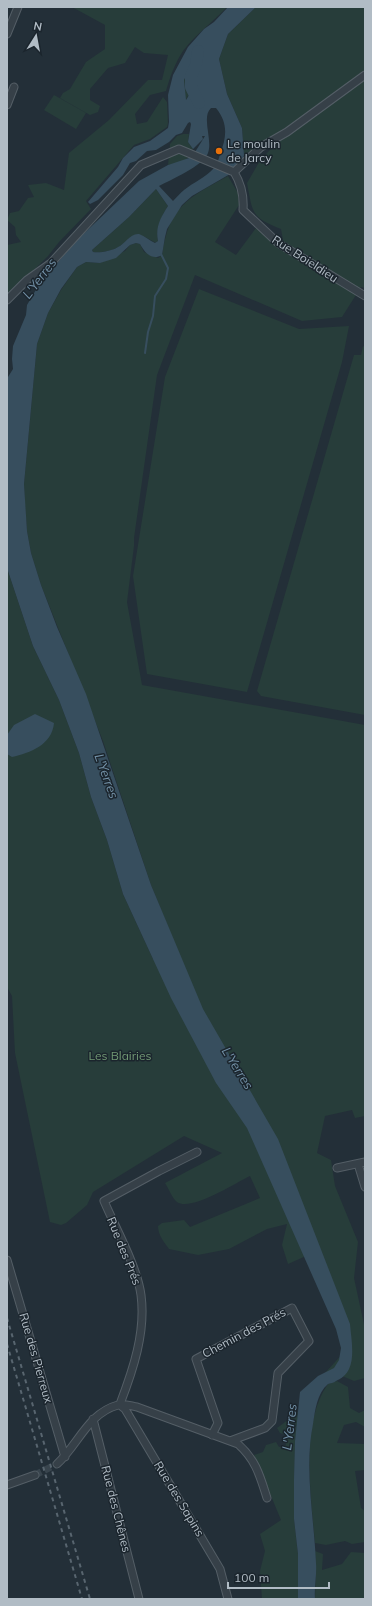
<svg xmlns="http://www.w3.org/2000/svg" width="372" height="1606" font-family="Mulish,sans-serif">
  <style>
    .green { fill: #273d3a }
    .water { fill: #374e5e; fill-rule: evenodd }
    .lines { fill: none; stroke-linecap: round; stroke-linejoin: round }
    .stream { stroke: #374e5e; stroke-width: 2 }
    .river { stroke: #374e5e; stroke-width: 12 }
    .minor-tunnel { stroke: #38444d; stroke-width: 7; stroke-dasharray: 7 3.5; stroke-linecap: butt }
    .minor-casing { stroke: #545e66; stroke-width: 9 }
    .minor { stroke: #364048; stroke-width: 7 }
    .rail { stroke: #58656f; stroke-width: 2; stroke-dasharray: 4 4; stroke-linecap: butt }
    .food-dot { fill: #e8710a; stroke: #1b252d; stroke-width: 1.5 }
    .labels { text-anchor: middle; stroke-width: 3; stroke-linejoin: round; paint-order: stroke }
    .poi-label { font-size: 12px; fill: #b1bcc5; stroke: #1b252d; text-anchor: start }
    .street-label { font-size: 12px; fill: #b1bcc5; stroke: #1b252d }
    .park-label { font-size: 12px; fill: #719974; stroke: #1b252d }
    .water-label { font-size: 13px; font-style: italic; fill: #7391a7; stroke: #1b252d }
  </style>
  <rect width="100%" height="100%" fill="#232f38"/>
  <path class="green" d="M72,7H227C213,22 196,34 183,51C175,63 170,77 166,91L150,95L135,114L137,124L147,122L163,97L167,102L168,123L167,127L150,139L134,145L86,201L91,209L59,242L48,256L7,297V245L21,242L16,235L15,227L7,220L10,213L19,211L28,198L34,197L28,185L46,183L64,190L69,153L109,120L148,80H162L168,55L144,53L135,47L125,63L108,68L90,89V100L100,106L98,112L90,115L60,98L63,93L70,89L86,62L105,49V25Z
    M256,7H365V72L321,103L365,75V288L361,287L342,317L302,321L195,275L157,375L134,538V546L127,602L142,685L365,725V1116L355,1118L352,1110L325,1116L317,1153L331,1160L335,1186L358,1242L354,1278L365,1329V1378L354,1381L335,1373H325L346,1350L306,1256L288,1264L282,1245L287,1224L267,1229L229,1249L198,1255L169,1249C164,1242 158,1235 158,1226L162,1223L184,1220L190,1227L260,1198L250,1176C235,1183 191,1212 177,1202C172,1198 169,1189 165,1183L222,1153L184,1136L93,1192L87,1205L66,1223L61,1225L50,1222L15,1053L12,996L7,987V556L8,571L33,646L59,700L79,753L91,797L107,840L123,894L153,959L175,944L151,885L103,741L41,585L31,553L27,531L25,506L24,484L37,344L48,313L61,290L77,267L86,262L100,263L125,251L130,245L136,243L140,244L144,252L158,258L162,255C169,206 188,198 228,176L238,193L239,205L215,242L236,255L256,228L285,251L281,229C251,217 253,214 247,183L261,159L306,114L244,155L242,128L227,94L219,59L228,34Z
    M195,60C195,74 194,89 185,101L184,80Z
    M54,95L86,113L76,129L44,110Z
    M183,134H189L188,142L193,149C189,162 179,162 168,165L170,144L177,136Z
    M156,189L168,206C161,217 156,228 158,241L156,243L143,236L129,238C122,248 105,254 93,252L92,250L129,217Z
    M199,289L299,329L349,326L342,362L247,692L147,674L133,576L165,377Z
    M363,346L365,347V715L261,696L257,691L354,355H361Z
    M337,1381L348,1387L350,1408L359,1413L365,1410V1427L356,1422L344,1425L337,1443L365,1444V1470L355,1471L361,1508L365,1511V1542L352,1544L345,1541L326,1545L315,1543C311,1497 300,1423 328,1384Z
    M298,1412L295,1441L294,1519L298,1554V1599H262L260,1571L265,1551L260,1534L281,1520L254,1455L263,1452L266,1445L276,1442L279,1447L286,1445V1435L280,1433L277,1428C285,1423 290,1417 298,1412Z
    M315,1551L323,1554L322,1570L342,1564L351,1552L365,1553V1599H315L316,1565Z"/>
  <path class="water" d="M228,7H256L228,34L219,59L227,94L242,128L244,155L242,163L230,174L192,196L182,205L167,229L165,237L162,255C152,261 145,253 140,244L136,243L130,245L116,258L100,263L86,262L77,267L61,289L48,313L37,344L24,484L27,531L31,553L41,585L57,627L86,694L151,885L203,1009L278,1139L350,1324C351,1337 355,1357 349,1369C347,1374 341,1379 336,1381C334,1383 330,1383 328,1384C317,1393 315,1411 313,1424C304,1469 314,1517 316,1563C317,1575 314,1587 315,1599H298V1554L294,1519V1479L295,1441L300,1392L318,1376L334,1368L339,1360L341,1348L336,1329L247,1128L216,1083L171,998L123,894L107,840L91,797L79,753L59,700L33,646L8,571L7,556V392L8,377L13,369L12,359L13,346L26,315L27,305L40,283L76,241L139,181L168,165L192,157L205,136H202L203,139L193,149L188,142L191,124L190,122L188,123L182,133L176,135L169,142L156,150L147,151L136,161L130,163L123,175L98,200L90,204L88,202L118,167L123,158L134,147L150,141L168,128L169,122L168,95L173,75L188,47L204,29L214,22ZM194,61C197,73 193,90 186,100L184,80ZM211,108H216C228,123 227,136 220,154C219,159 217,164 214,168C205,178 194,182 184,190C180,193 177,197 173,201L159,186C171,180 204,165 208,153C213,140 201,117 211,108ZM156,189L168,206C161,217 155,227 158,241L155,243C150,241 145,236 139,234C130,233 125,244 118,247C112,251 100,253 93,252L92,250L129,217Z
    M35,714L54,723C52,745 30,753 12,757L7,754V735L14,725Z"/>
  <g class="lines">
    <path class="stream" d="M145,353L148,332L153,316L155,296L166,279L168,268L161,254"/>
    <path class="river" d="M198,51L196,65L191,76V87L199,103"/>
    <path class="minor-tunnel" d="M35,1475L57,1464"/>
    <defs>
      <path id="minor" d="M7,34L18,7
        M7,105L14,87
        M234,172L261,147L287,132L365,75
        M7,300L27,280L51,263L141,165L179,149L234,172C242,185 244,196 243,210L278,243L365,296
        M358,1164L365,1187
        M337,1168L365,1162
        M7,1260L65,1457
        M120,1404C133,1370 146,1332 141,1295C137,1266 116,1229 104,1201L159,1171L197,1152
        M120,1405L125,1409L220,1569L228,1599
        M93,1419L139,1599
        M212,1435L218,1423L196,1359L292,1308L309,1341L278,1373L272,1421L265,1428L230,1441
        M57,1464C78,1445 88,1413 118,1405C123,1403 131,1406 137,1407L238,1444C256,1460 260,1476 267,1498
        M7,1485L35,1475"/>
    </defs>
    <use href="#minor" class="minor-casing"/>
    <use href="#minor" class="minor"/>
    <path class="rail" d="M7,1318L90,1599
      M7,1344L82,1599"/>
  </g>
  <circle class="food-dot" cx="219" cy="151" r="4"/>
  <g class="labels">
    <g class="poi-label">
      <text x="227" y="148">Le moulin<tspan x="227" dy="14">de Jarcy</tspan></text>
    </g>
    <g class="street-label">
      <text transform="translate(305 259) rotate(33)" y="4">Rue Boieldieu</text>
      <text transform="translate(124 1251) rotate(68)" y="4">Rue des Prés</text>
      <text transform="translate(244 1333) rotate(-28)" y="4">Chemin des Prés</text>
      <text transform="translate(36 1358) rotate(74)" y="4">Rue des Pierreux</text>
      <text transform="translate(179 1499) rotate(59)" y="4">Rue des Sapins</text>
      <text transform="translate(116 1509) rotate(76)" y="4">Rue des Chênes</text>
    </g>
    <g class="park-label">
      <text x="120" y="1060">Les Blairies</text>
    </g>
    <g class="water-label">
      <text transform="translate(39 278) rotate(-53)" y="5">L'Yerres</text>
      <text transform="translate(107 776) rotate(70)" y="5">L'Yerres</text>
      <text transform="translate(238 1068) rotate(58)" y="5">L'Yerres</text>
      <text transform="translate(289 1427) rotate(-83)" y="5">L'Yerres</text>
    </g>
  </g>
  <rect width="372" height="1606" fill="none" stroke="#b1bcc5" stroke-width="16"/>
  <g transform="translate(36 36) rotate(11)" stroke="#1b252d" stroke-width="3" paint-order="stroke">
  <path d="M0-3L7 15L0 10L-7 15Z" fill="#b1bcc5"/>
  <text y="-6" font-size="11" font-weight="bold" text-anchor="middle" fill="#b1bcc5">N</text>
  </g>
  <path d="M228 1582v6h101v-6" fill="none" stroke="#b1bcc5" stroke-width="2"/>
  <text x="234" y="1582" font-size="12" fill="#b1bcc5" stroke="#1b252d" stroke-width="3" paint-order="stroke">100 m</text>
</svg>
